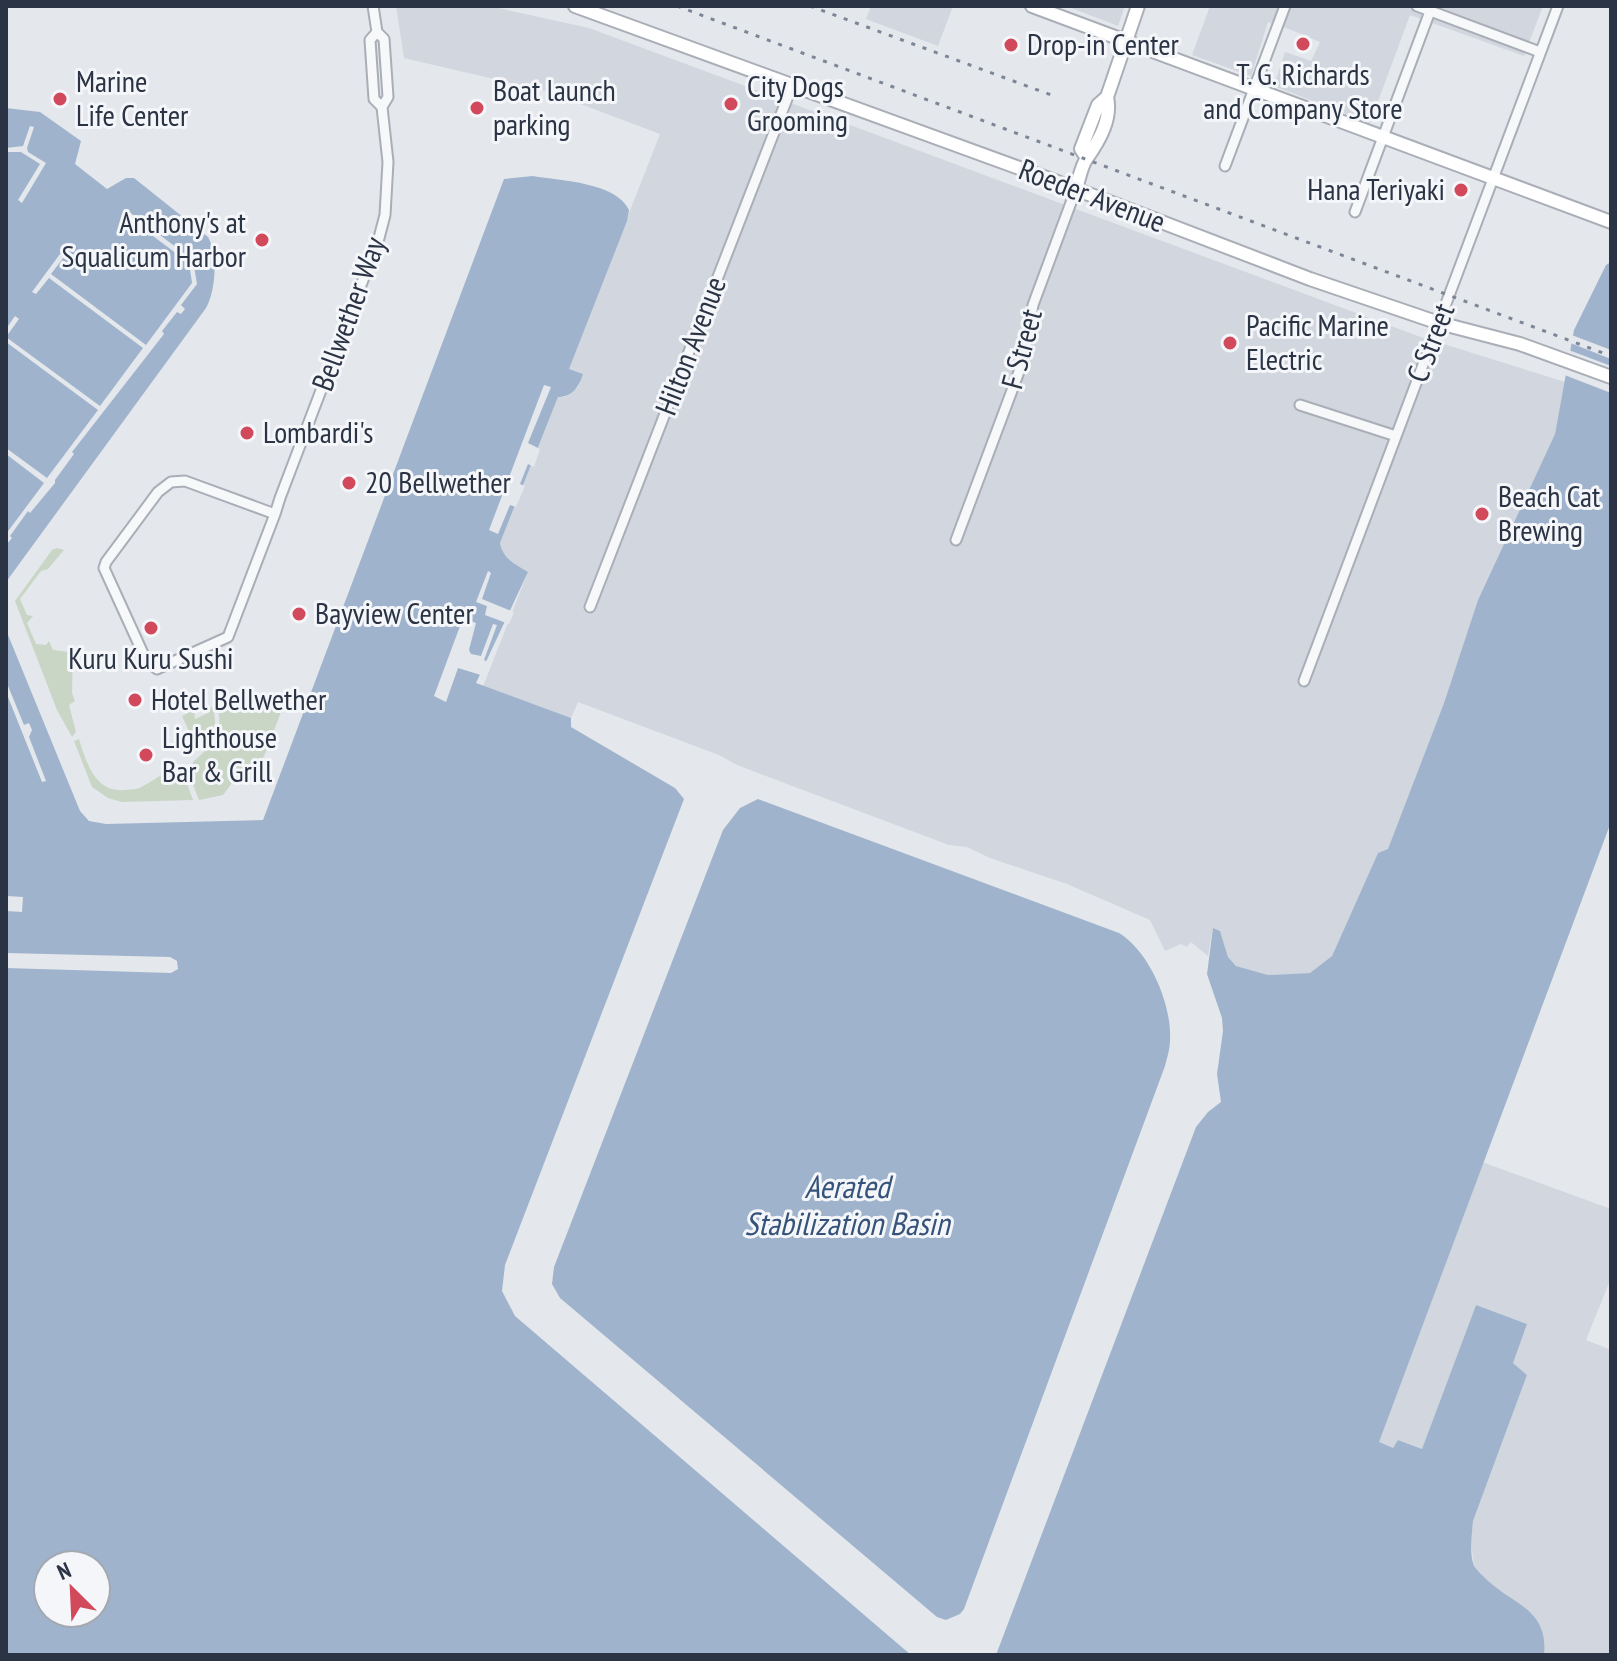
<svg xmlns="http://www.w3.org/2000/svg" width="1617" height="1661" font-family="'PT Sans Narrow',sans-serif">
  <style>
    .built { fill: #d2d6de }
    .green { fill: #c9d6c5 }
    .water { fill: #9fb4cc; fill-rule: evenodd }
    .pier { fill: #e4e7ec }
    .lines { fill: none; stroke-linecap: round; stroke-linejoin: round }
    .street-casing { stroke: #a9aeb7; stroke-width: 13 }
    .secondary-casing { stroke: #a9aeb7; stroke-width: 16 }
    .street { stroke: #f7f8fa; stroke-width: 9 }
    .secondary { stroke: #fff; stroke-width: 12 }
    .rail { stroke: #7d8696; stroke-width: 3; stroke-dasharray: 4 8; stroke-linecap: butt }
    .poi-dot { fill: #d1495b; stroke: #f4f6f9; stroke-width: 3 }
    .labels { text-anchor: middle; stroke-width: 6; stroke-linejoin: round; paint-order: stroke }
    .poi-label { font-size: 30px; fill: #2b3445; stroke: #f4f6f9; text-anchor: start }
    .street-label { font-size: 30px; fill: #2b3445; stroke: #f4f6f9 }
    .water-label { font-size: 32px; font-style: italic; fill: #34527a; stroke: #f4f6f9 }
  </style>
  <rect width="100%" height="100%" fill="#e4e7ec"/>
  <path class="built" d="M396,6H489L589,28L1418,336L1565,382L1555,434L1478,600L1444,703L1388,850L1378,853L1332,956L1310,973L1268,975L1236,966L1228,957L1220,931L1213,928L1208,956L1191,942L1187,947L1181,944L1165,951L1150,920L1067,884L990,858L967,847L949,845L737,765L719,755L578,702L571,718L482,689L528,572L510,562L502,551L500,543L558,397H565L578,387L583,374L568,369L660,134L549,92L404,58Z
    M871,6H953L938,46L866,19Z
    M1066,6H1125L1118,26Z
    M1210,6H1543L1524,56L1410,15L1370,123L1274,86L1285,52L1311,61L1320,42L1289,29L1268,22L1251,76L1192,55Z
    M1482,1162L1611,1209V1278L1586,1340L1611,1350V1655H1544L1517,1602L1490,1583L1474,1567L1471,1542L1473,1521L1527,1375L1513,1363L1476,1305L1422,1449L1398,1440L1393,1449L1378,1443Z"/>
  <path class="green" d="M57,548L64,550L48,569L41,571L20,599L27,615L33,616L27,623L36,644L46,645L49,641L53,650L68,652L73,646L72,693L75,701L69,705L76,732L72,737L57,710L15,601L52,550Z
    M239,700L249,708L275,703L283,707L264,756L250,781L232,783L223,795L199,800L192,782L193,762C210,746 224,736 218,710Z
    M212,707C219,724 214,742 198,751L182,716L194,710L195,719L210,712L209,708Z
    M79,739C86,762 95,793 125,790C131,789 138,790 143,786C158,778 170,767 187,766V784L193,800L122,802L108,798L92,787L74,741Z"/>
  <path class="water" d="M6,108L40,112L81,141L75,164L107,189L126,178H134L208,237C218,253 216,291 206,308L6,582Z
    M533,176C561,181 616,182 629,210L627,221L569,369L583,374C579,387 572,397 558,397L500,543C503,559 515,564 528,572L476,683L571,718V727L675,788L684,799L505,1265L502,1291L515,1316L911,1655H6V968L171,973L178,969L177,961L170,957L6,953V630L80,811L89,821L106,824L263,820L504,179ZM48,1565H96V1613H48Z
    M1611,262V822L1379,1442L1393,1448L1398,1440L1422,1449L1476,1305L1527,1324L1513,1363L1527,1375L1473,1521C1472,1534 1469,1553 1474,1566C1475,1568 1481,1574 1482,1575C1509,1604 1549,1607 1544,1655H996L1196,1127L1208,1112L1221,1102L1217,1074L1223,1031L1222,1018L1207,974L1213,928L1220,931L1228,957L1236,966L1268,975L1310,973L1332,956L1378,853L1388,849L1444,703L1478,600L1555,434L1574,330L1606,265Z
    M758,799L1119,933C1150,952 1172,1005 1170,1040C1170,1049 1167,1058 1165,1066L964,1609L960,1614L946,1620L937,1617L560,1298L552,1284L554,1267L723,830L740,808Z"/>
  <path class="pier" d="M30,126L34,127L27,148L28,152L46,163L22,203L18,200L40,164L21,152H6V148L23,146Z
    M128,211L193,260L197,284L181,305L185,309L181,314L177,312L162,331L164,334L72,452L74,454L55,480V483L30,513L28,511L10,536L12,538L6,545V534L44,483L6,454V448L47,478L98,410L6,342V329L15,316L19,319L6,337L100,406L143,348L49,278L36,294L32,292L60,254L64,257L51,274L146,345L192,283L189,263L125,215Z
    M1569,334L1611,350V359L1568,342Z
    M1566,349L1611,366V393L1562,374Z
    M544,385L551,387L528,443L540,449L534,467L528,464L520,484L525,486L516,507L510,505L498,534L489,530Z
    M488,571L491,573L482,599L514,612L509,624L485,615L487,606L476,602Z
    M463,618L476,623L469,650L471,654L481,656L493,624L497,625L484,660L490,663L484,676L458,668L446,702L434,696Z
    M6,681L24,725L29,723L32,730L29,737L46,781L42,782L6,692Z
    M6,896L23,897L22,912L6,911Z"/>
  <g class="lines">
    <defs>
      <path id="street" d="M373,6L377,32L384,39L388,97L382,107
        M1417,6L1540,52
        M1225,166L1285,6
        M1355,212L1432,6
        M1300,405L1396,436
        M275,514L185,481L171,482L158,492L106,562L104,568L146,660L157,669L228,637L275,514L280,498L379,238L385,215L388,162L382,107L374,99L370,40L377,32
        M956,540L1023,361L1033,305L1076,189
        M590,607L792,86
        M1304,681L1558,6"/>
      <path id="secondary" d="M575,6L1052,180L1310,279L1439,323L1520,344L1611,377
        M1032,6L1611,222
        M1087,158L1081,149L1098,105L1107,97
        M1076,189C1079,180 1081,166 1087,158C1099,141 1112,119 1107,97L1138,6"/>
    </defs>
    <use href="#street" class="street-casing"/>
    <use href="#secondary" class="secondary-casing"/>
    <use href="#street" class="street"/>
    <use href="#secondary" class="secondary"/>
    <path class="rail" d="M677,6L1611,356
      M810,6L1054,96"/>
  </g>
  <g class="poi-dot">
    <circle cx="1303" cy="44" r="8"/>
    <circle cx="1011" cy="45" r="8"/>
    <circle cx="60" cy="99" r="8"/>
    <circle cx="731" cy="104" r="8"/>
    <circle cx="477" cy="108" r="8"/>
    <circle cx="1461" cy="190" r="8"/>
    <circle cx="262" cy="240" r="8"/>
    <circle cx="1230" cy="343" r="8"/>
    <circle cx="247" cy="433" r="8"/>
    <circle cx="349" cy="483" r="8"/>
    <circle cx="1482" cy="514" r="8"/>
    <circle cx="299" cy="614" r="8"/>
    <circle cx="151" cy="628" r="8"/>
    <circle cx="135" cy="700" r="8"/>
    <circle cx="146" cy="755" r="8"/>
  </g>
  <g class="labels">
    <g class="poi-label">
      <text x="1027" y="55">Drop-in Center</text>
      <text x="1303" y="85" text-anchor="middle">T. G. Richards<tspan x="1303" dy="34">and Company Store</tspan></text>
      <text x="76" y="92">Marine<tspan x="76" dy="34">Life Center</tspan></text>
      <text x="747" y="97">City Dogs<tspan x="747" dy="34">Grooming</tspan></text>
      <text x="493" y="101">Boat launch<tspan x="493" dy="34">parking</tspan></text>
      <text x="1445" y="200" text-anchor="end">Hana Teriyaki</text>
      <text x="246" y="233" text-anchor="end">Anthony's at<tspan x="246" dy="34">Squalicum Harbor</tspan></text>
      <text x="1246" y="336">Pacific Marine<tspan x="1246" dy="34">Electric</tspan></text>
      <text x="263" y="443">Lombardi's</text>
      <text x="365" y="493">20 Bellwether</text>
      <text x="1498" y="507">Beach Cat<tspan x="1498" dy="34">Brewing</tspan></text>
      <text x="315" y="624">Bayview Center</text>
      <text x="151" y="669" text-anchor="middle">Kuru Kuru Sushi</text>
      <text x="151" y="710">Hotel Bellwether</text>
      <text x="162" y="748">Lighthouse<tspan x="162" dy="34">Bar &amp; Grill</tspan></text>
    </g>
    <g class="street-label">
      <text transform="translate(1092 196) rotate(21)" y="10">Roeder Avenue</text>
      <text transform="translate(349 314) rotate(-70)" y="10">Bellwether Way</text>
      <text transform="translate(1431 343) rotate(-69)" y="10">C Street</text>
      <text transform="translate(691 346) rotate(-69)" y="10">Hilton Avenue</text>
      <text transform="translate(1022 349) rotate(-75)" y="10">F Street</text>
    </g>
    <g class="water-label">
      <text x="847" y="1198">Aerated<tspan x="847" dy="37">Stabilization Basin</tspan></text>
    </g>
  </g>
  <rect width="1617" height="1661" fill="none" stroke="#2b3445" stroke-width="16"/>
  <g transform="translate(72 1589) rotate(336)"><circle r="38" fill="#f4f6f9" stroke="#a4a8b1" stroke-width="2"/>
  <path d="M0-6L14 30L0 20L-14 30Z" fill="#d1495b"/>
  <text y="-12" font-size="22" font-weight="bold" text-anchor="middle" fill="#2b3445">N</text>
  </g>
</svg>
